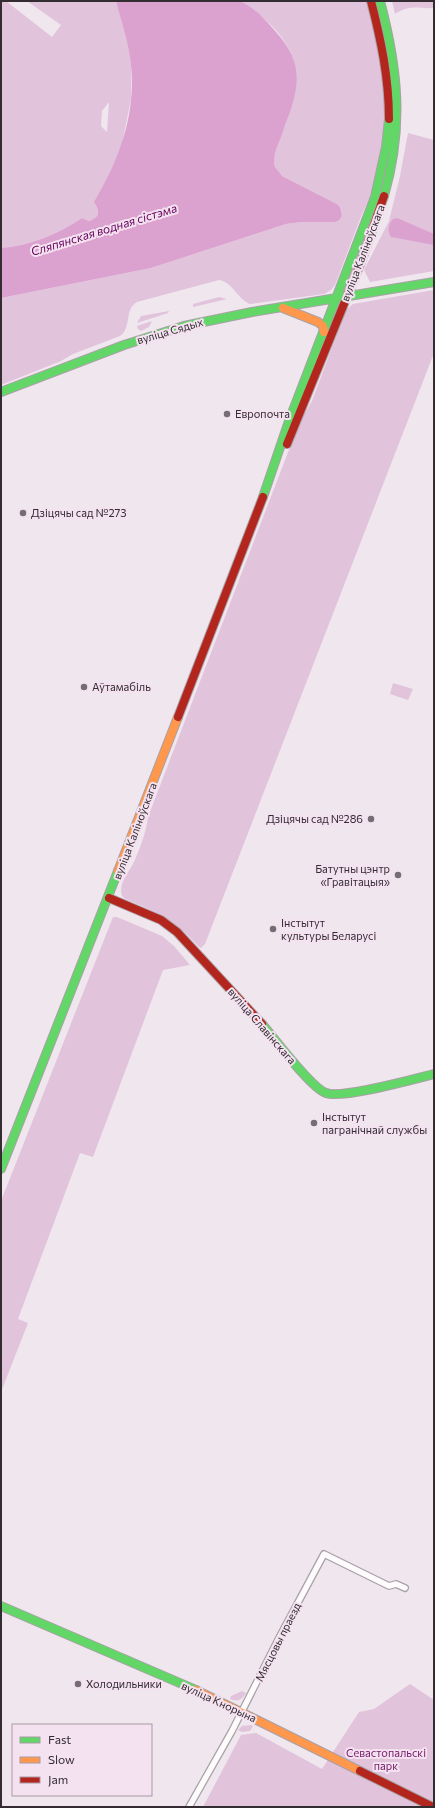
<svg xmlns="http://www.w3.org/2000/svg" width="435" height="1808" font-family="Commissioner,sans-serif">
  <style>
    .green { fill: #e2c3dc; fill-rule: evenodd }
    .water { fill: #dba2d0 }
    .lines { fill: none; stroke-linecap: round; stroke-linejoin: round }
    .street-casing { stroke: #a9a1a7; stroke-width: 8 }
    .fast-casing { stroke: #a9a1a7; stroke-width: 10 }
    .slow-casing { stroke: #a9a1a7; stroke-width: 10 }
    .jam-casing { stroke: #a9a1a7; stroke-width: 10 }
    .street { stroke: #fdfbfc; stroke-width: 5.5 }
    .fast { stroke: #63d668; stroke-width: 8 }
    .slow { stroke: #ff974d; stroke-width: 8 }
    .jam { stroke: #b3261e; stroke-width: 8 }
    .poi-dot { fill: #756d73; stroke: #f4e2f0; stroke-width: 1.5 }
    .labels { text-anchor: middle; stroke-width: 4; stroke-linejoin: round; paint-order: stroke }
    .street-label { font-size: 11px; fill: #332c31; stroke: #f4e2f0 }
    .poi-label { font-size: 11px; fill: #332c31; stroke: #f4e2f0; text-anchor: start }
    .park-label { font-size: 11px; fill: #741768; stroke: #f4e2f0 }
    .water-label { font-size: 12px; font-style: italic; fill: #65025a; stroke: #f4e2f0 }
  </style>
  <rect width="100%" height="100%" fill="#f0e6ee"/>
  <path class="green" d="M1,1H6L52,37L61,25L27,1H116L130,52L131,66V99L122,144L117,159L103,187L97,206L98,213L95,219L89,221L82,218C58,234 30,246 1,248ZM109,102L107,132L101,126L102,111Z
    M239,1H368L381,52L386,102L384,140L374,189L362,214L335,285L331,290L324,294L250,304C237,299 233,282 219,280L137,302C124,309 132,328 120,336L73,354L61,361L1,385V298L151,268L286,224L301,222H335L342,211L337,204L282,176C277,172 274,167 274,160C273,146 285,131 288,117C290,108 295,65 293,58C284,33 261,14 239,1Z
    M392,1H434V8C418,9 411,4 395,14Z
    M408,133L434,140V271L370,282L364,270L389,221L400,176Z
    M434,290V353L205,944L201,948L199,947C174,919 159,913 125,899L122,896C118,883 129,872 134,862C140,848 146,833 148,817L300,421L312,401L346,310L353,304Z
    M219,297L227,299L193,307V304Z
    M169,311L168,313L137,323L141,316Z
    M152,321L149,327L141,331L138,329L137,326Z
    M393,683L413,689L408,700L390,694Z
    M113,917H117L162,936L174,946L190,965L163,970L93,1157L80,1153L18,1319L28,1323L1,1392V1201Z
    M410,1684L434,1700V1807H203L241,1735L256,1733L322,1769L359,1712L374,1709Z
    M242,1691L246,1693C242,1700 237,1702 230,1699L231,1696Z
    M251,1725L253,1726L250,1731L242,1732L238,1730L242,1726Z"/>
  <path class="water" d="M116,1H239C254,7 266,20 276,32C310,69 295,97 281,137C277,147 272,156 275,167L282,176L337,204C343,209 344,220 335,222H301L286,224L151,268L1,298V248C30,246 58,234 82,218L89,221C100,218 100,210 94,202C122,155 139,106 129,51C126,34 120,18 116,1Z
    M397,218L434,234V245L391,237C387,231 388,224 393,219Z"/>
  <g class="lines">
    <defs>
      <path id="street" d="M189,1807L232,1731L279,1638L324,1554L389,1586L396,1584L405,1588"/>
      <path id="fast" d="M380,1C398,69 404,127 384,196
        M1,392L124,345L184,326L252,312L434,282
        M263,497L289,421L375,197L386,147L389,119
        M262,1024C274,1038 311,1088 326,1093C342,1099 414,1079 434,1074
        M1,1169L118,871
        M1,1606L196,1690"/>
      <path id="slow" d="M283,308L318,322L323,326L324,332
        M118,871L178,717
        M196,1690L360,1771"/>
      <path id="jam" d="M371,1C381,40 389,78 389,119
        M287,444L361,262L384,196
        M178,717L263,497
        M109,898L161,920L177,932L262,1024
        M360,1771L433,1807"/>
    </defs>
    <use href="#street" class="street-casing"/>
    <use href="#fast" class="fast-casing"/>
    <use href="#slow" class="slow-casing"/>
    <use href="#jam" class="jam-casing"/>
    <use href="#street" class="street"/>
    <use href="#fast" class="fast"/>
    <use href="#slow" class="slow"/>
    <use href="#jam" class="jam"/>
  </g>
  <g class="poi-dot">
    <circle cx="227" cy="414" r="4"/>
    <circle cx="23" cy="513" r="4"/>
    <circle cx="84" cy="687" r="4"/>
    <circle cx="371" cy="819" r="4"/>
    <circle cx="398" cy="875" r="4"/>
    <circle cx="273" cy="929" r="4"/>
    <circle cx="314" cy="1123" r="4"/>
    <circle cx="78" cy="1684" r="4"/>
  </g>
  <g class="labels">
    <g class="street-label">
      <text transform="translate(363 253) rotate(-69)" y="4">вуліца Каліноўскага</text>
      <text transform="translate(170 331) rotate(-16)" y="4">вуліца Сядых</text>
      <text transform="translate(135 831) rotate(-69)" y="4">вуліца Каліноўскага</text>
      <text transform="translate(262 1026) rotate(49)" y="4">вуліца Славінскага</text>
      <text transform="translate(278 1642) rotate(-63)" y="4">Мясцовы праезд</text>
      <text transform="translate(219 1702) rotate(25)" y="4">вуліца Кнорына</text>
    </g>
    <g class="poi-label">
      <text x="235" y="418">Европочта</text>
      <text x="31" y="517">Дзіцячы сад №273</text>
      <text x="92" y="691">Аўтамабіль</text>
      <text x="363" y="823" text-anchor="end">Дзіцячы сад №286</text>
      <text x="390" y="873" text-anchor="end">Батутны цэнтр<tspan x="390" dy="13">«Гравітацыя»</tspan></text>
      <text x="281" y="927">Інстытут<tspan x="281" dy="13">культуры Беларусі</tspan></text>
      <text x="322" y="1121">Інстытут<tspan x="322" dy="13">пагранічнай службы</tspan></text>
      <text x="86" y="1688">Холодильники</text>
    </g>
    <g class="park-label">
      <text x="386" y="1757">Севастопальскі<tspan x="386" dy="13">парк</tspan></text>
    </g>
    <g class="water-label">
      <text transform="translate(104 230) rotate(-17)" y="4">Сляпянская водная сістэма</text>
    </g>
  </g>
  <rect width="435" height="1808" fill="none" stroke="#332c31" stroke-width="4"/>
  <rect x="12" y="1724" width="140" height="72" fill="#f4e2f0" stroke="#a799a4"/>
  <rect x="20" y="1737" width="20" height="6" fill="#63d668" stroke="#a799a4"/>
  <text x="48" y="1744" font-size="12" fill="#332c31">Fast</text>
  <rect x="20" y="1757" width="20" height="6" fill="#ff974d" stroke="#a799a4"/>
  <text x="48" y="1764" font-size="12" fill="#332c31">Slow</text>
  <rect x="20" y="1777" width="20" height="6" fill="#b3261e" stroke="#a799a4"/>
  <text x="48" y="1784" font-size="12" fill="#332c31">Jam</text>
</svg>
